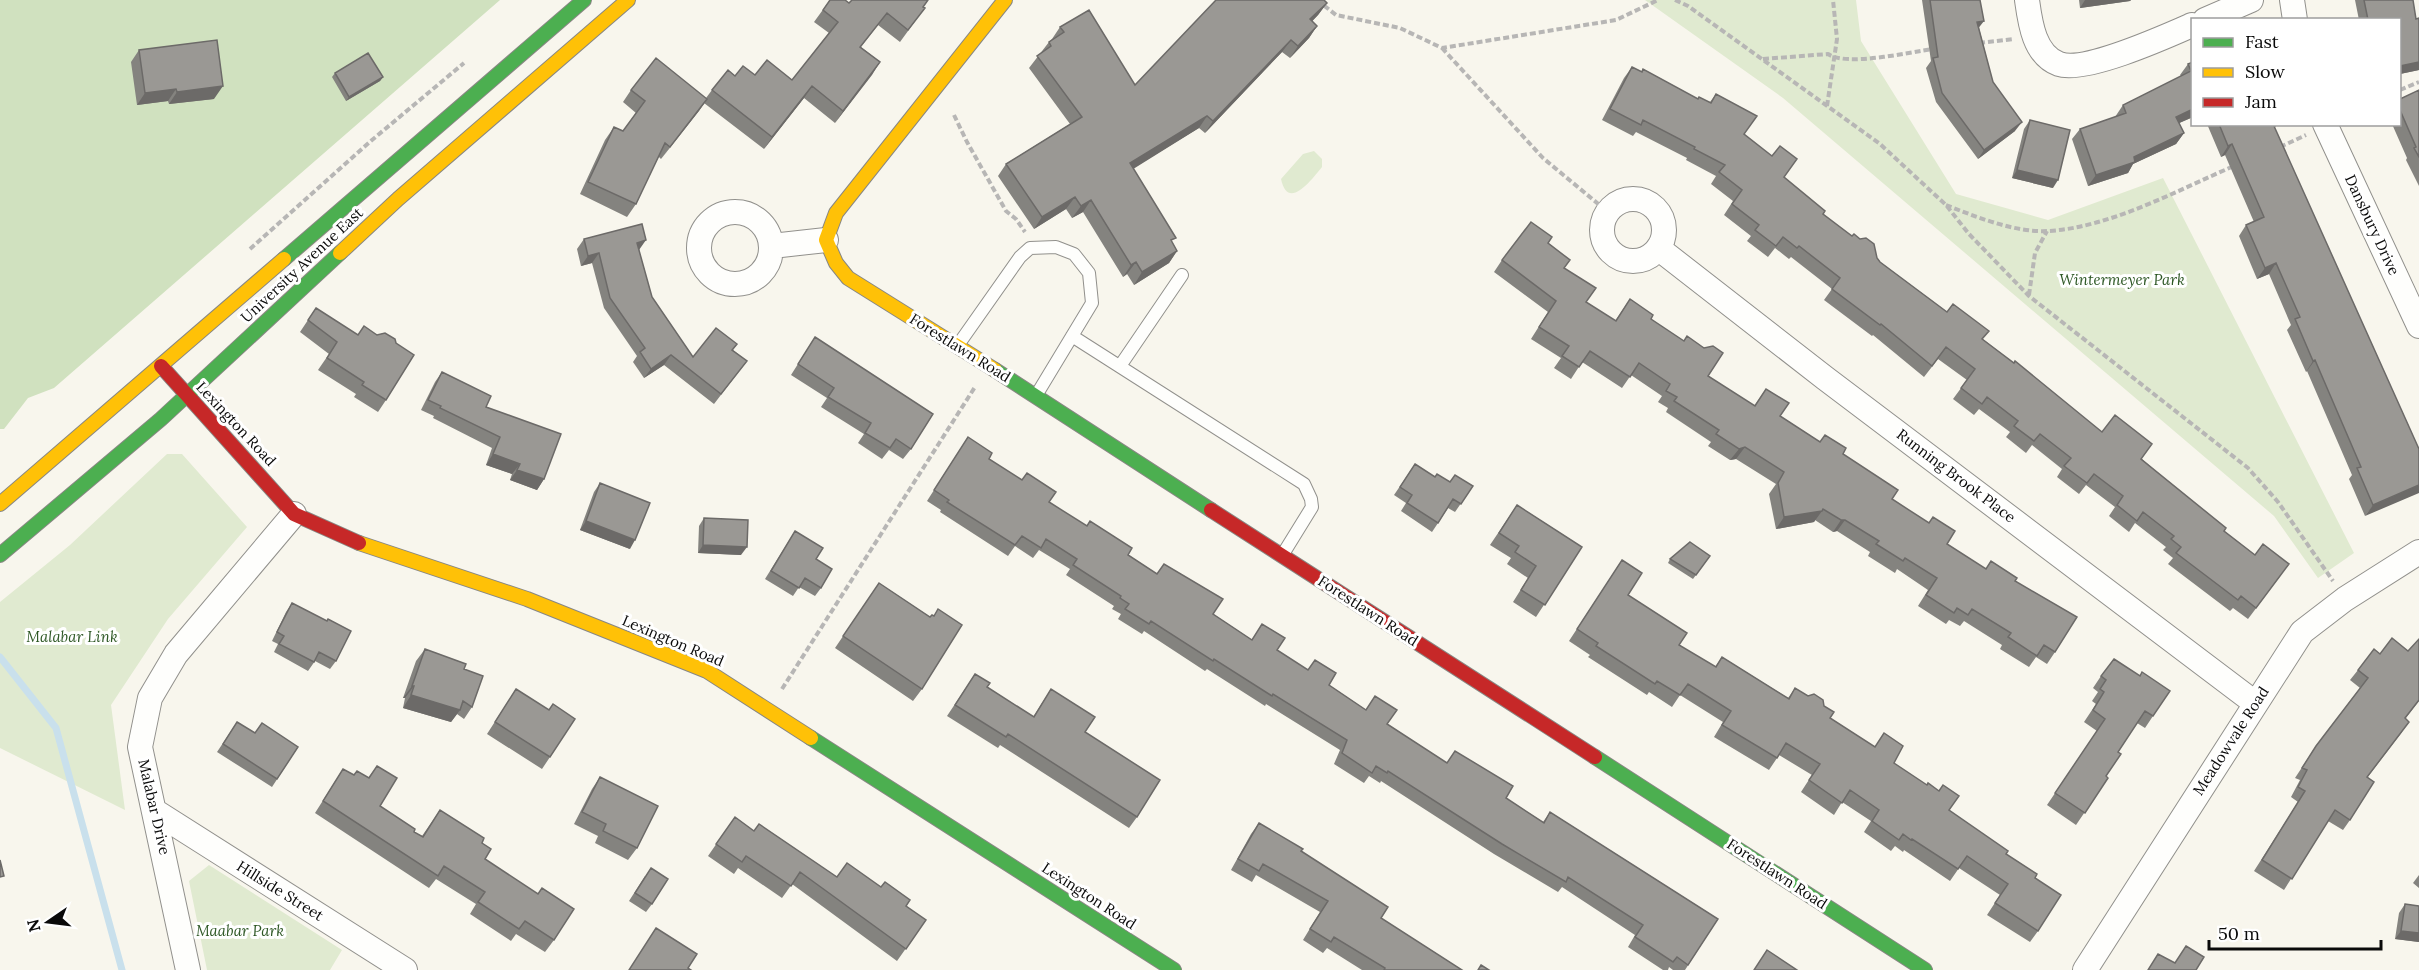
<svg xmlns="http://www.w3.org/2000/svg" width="2419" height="970" font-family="Lora,serif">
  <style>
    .green { fill: #e0ead0 }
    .forest { fill: #d0e1bf }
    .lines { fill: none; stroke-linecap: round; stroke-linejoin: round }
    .stream { stroke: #c9e0ec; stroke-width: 7 }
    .lane-casing { stroke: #91908c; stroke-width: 14 }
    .street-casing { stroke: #91908c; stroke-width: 26 }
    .fast-casing { stroke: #888783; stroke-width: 16 }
    .slow-casing { stroke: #888783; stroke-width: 16 }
    .jam-casing { stroke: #888783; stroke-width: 16 }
    .path { stroke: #b7b6b5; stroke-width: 4; stroke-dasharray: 6 3; stroke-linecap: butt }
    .lane { stroke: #fefefc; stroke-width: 12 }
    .street { stroke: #fefefc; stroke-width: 24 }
    .fast { stroke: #4caf50; stroke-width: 14 }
    .slow { stroke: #ffc107; stroke-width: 14 }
    .jam { stroke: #c62828; stroke-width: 14 }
    .wall { fill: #84837f }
    .shaded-wall { fill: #6c6a68 }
    .building { fill: #9a9894; stroke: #6c6a68; stroke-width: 1.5 }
    .labels { text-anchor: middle; stroke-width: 6; stroke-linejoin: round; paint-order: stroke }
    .street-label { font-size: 15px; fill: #0a0a0a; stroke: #fff }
    .park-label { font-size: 15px; font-style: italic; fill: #2d5724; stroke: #fff }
  </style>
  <rect width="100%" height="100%" fill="#f8f6ed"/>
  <path class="green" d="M1645,0H1856L1861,41L1956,194L2048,220L2163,178L2354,553L2318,578L2274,516L1783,98Z
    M1314,151L1322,159V167C1312,179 1288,212 1281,179L1303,154Z
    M167,454H182L247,527L168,619L111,705L125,810L0,748V602L70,545Z
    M209,865L342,950L330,970H207L189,881Z"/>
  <path class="forest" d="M0,0H500L54,388L28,398L4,429H0Z"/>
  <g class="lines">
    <path class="stream" d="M0,657L56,728L122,970"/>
    <defs>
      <path id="lane" d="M1072,336L1304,484L1311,499L1312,507L1283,554
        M958,345L1020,257L1030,248L1056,247L1074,254L1089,273L1092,303L1037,394
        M1120,366L1182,275"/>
      <path id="street" d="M2027,0C2030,22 2034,55 2059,64C2085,73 2167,36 2192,25
        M2292,0L2295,20
        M2205,20L2251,0
        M2325,124L2419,326
        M1602 230a31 31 0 1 1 62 0a31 31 0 1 1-62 0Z
        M699 248a36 36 0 1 1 72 0a36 36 0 1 1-72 0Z
        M772,246L826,240
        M1658,248L1825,378L2255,703
        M156,812L405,970
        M188,970L140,747L150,698L176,654L294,514
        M2085,970L2302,632L2345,599L2419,552"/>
      <path id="fast" d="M284,259L584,0
        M995,370L1211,510
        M0,555L161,419L340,253
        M811,738L1174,970
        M1595,757L1925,970"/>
      <path id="slow" d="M340,253L398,199L628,0
        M995,370L848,278L836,263L826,240L836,213L1005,0
        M0,504L284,259
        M359,543L527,599L707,671L811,738"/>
      <path id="jam" d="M161,366L294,514L359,543
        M1211,510L1595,757"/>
    </defs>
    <use href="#lane" class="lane-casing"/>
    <use href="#street" class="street-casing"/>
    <use href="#fast" class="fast-casing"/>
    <use href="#slow" class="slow-casing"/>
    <use href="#jam" class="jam-casing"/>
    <path class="path" d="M1317,0L1336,15L1400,28L1442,48L1616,20L1658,0
      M1675,0L1688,6L1880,144L1946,205L1969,234L2029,296L2248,468L2278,502L2333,581
      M1979,43L2014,39
      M1442,48L1543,158L1608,212
      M1763,59L1828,54C1847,67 1909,52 1933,49
      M2400,90L2419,82
      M1827,106L1837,39L1833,0
      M954,115L967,142L1006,211L1016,219L1025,232
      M2280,147L2306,135
      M1946,205C1976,217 2016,233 2048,231C2109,228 2178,190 2234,166
      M250,249L372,140L464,63
      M2029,295L2035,253L2047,231
      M782,689L975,387"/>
    <use href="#lane" class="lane"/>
    <use href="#street" class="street"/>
    <use href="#fast" class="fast"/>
    <use href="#slow" class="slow"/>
    <use href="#jam" class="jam"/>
  </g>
  <path class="wall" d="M830,0L849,3L923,7L916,20L900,42L878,25L861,47L880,62L835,123L804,98L764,149L704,103L661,159L658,156L636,204L627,217L580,194L605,140L614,127L623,131L636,113L623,102L631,90L706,98L712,90L735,76L755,75L792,80L829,33L814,22Z
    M1922,0H1980L1979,28L1993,82L2015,131L1978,159L1936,102L1926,68L1931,61Z
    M2079,0H2131L2130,1L2080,8Z
    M2355,0H2413L2416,19L2419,18V70L2400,74V20H2359Z
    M1327,3L1318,15L1312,21L1317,26L1309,38L1290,58L1282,52L1205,133L1199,128L1133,168L1177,251L1169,263L1134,285L1127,274L1123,277L1083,212L1072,218L1066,209L1034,229L998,176L1006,164L1070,124L1029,68L1049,42L1052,39L1060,27L1135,85Z
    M139,50L214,99L169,104L168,101L137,105L131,62Z
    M2193,62V117L2179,123L2184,133L2176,144L2133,164L2128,173L2088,186L2072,139L2080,129L2115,117L2123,105L2181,76L2180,75L2188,64Z
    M1632,67L1641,72L1643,69L1698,99L1710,102L1716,94L1744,134L1784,177L1823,214L1877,258L1880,262L1983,339L2102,432L2142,459L2224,531L2281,575L2248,619L2233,608L2230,611L2168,564L2173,558L2163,550L2166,547L2135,523L2129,532L2109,516L2115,507L2086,485L2079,494L2057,477L2062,469L2032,445L2026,453L2006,437L2010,432L1979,409L1974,415L1953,399L1967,380L1938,359L1924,377L1873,335L1872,336L1824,300L1832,289L1791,257L1789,259L1775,248L1768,257L1747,241L1751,236L1724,215L1733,201L1711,184L1716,176L1686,160L1687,158L1636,132L1633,136L1602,120L1624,78Z
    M335,73L383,77L380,81L346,101L332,77Z
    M2419,90V186L2406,160L2407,158L2392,124H2400V99Z
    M2030,120L2053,188L2012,178L2024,129Z
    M2207,124H2275L2274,127L2419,449L2365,516L2349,479L2352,475L2307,371L2306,372L2287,330L2291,325L2269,274L2257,279L2239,236L2246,225L2254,222L2225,155L2221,157Z
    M584,239L639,250L652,297L693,357L737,344L733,350L747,361L714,404L664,365L644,378L633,362L637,356L604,308L592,263L581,266L577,249Z
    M1548,243L1586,302L1615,321L1630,299L1708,376L1754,406L1766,389L1780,416L1820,442L1843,454L1892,499L1947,544L1985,569L2015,581L2055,652L2047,664L2036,657L2029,667L2000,649L2002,645L1964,621L1960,626L1949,620L1946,624L1918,606L1928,590L1897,569L1895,573L1868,556L1870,552L1837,531L1833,532L1815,520L1814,522L1776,529L1769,494L1776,484L1736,459L1730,460L1708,446L1711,442L1666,412L1668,408L1658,402L1662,396L1631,375L1622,388L1582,362L1571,379L1554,368L1561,358L1531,339L1548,312L1494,272L1502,260Z
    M316,308L386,400L378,412L354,397L356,394L318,370L329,354L300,332Z
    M815,337L911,449L903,459L889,450L882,459L858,443L864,434L821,407L827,398L791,375Z
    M442,372L486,407L544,479L537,490L510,480L512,474L486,465L492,448L433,418L434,416L421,410L435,382Z
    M968,437L989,459L1049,502L1157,574L1164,564L1213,614L1252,640L1262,624L1277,650L1366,710L1375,696L1387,724L1447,763L1506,798L1543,822L1550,812L1718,919L1685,970H1673L1669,967L1668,970H1663L1628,947L1635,935L1562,887L1558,892L1494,854L1381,781L1380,783L1369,776L1364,783L1334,764L1340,750L1266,704L1265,706L1207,669L1205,671L1144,631L1142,634L1118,619L1121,614L1112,609L1114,606L1066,575L1070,569L1039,550L1033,558L1015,546L1008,556L940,512L941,510L927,501Z
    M1415,464L1435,477L1450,482L1473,486L1455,512L1448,508L1432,532L1401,511L1406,503L1394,495Z
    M600,483L630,549L580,530L594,492Z
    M1517,505L1582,547L1536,617L1513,602L1528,578L1507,564L1511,558L1490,545Z
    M704,518L741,555L698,553L699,526Z
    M795,531L816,559L821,588L815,596L799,587L793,596L765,579Z
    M1710,556L1693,579L1668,563L1670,559Z
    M1622,560L1628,595L1679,645L1715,667L1722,657L1788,698L1795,688L1824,706L1830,718L1875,747L1884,733L1894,763L1949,810L2006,854L2035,878L2038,931L2030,942L1987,915L2000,895L1959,868L1950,881L1904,850L1903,852L1895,846L1891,851L1864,832L1871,821L1842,802L1834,815L1801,792L1812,775L1779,755L1769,770L1714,737L1723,722L1680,695L1672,707L1649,692L1647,695L1588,657L1590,655L1569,641Z
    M879,583L930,617L922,689L913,701L835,648Z
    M292,603L326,621L336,661L330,669L315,661L308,671L274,652L278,644L272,641L286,612Z
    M2419,639V701L2405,719L2402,732L2367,778L2350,820L2343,830L2328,821L2284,890L2254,871L2298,802L2291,797L2300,780L2295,778L2316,746L2360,688L2350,680L2358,670L2380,654L2408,651Z
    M425,649L464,669L472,707L464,719L457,714L451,722L403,708L405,698H403L416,661Z
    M975,674L987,687L1033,717L1051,689L1085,732L1137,817L1129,828L1000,745L998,748L947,716Z
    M2101,676L2153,716L2145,728L2137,723L2118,752L2106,776L2108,778L2076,825L2047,805L2097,731L2084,722L2096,704L2092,701L2098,692L2093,688Z
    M516,689L550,757L542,769L487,734Z
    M237,722L255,733L298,747L272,787L217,752Z
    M377,766L380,806L414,832L422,836L440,810L482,843L485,859L554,940L545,952L516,934L511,941L470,914L476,904L436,879L429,888L315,813L343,769L354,775L368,778Z
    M600,777L637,848L628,860L595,843L598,836L574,824L592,789Z
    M735,817L754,831L837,877L906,906L926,920L897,961L792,884L782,898L738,868L734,874L708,856Z
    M1259,823L1301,851L1381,918L1462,970H1362L1327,948L1323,953L1303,940L1320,912L1256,875L1252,882L1231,870L1251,834Z
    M2419,875V888L2413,883Z
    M645,876L652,904L646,912L629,901Z
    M2405,904L2419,906V942L2395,939L2399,913Z"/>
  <path class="shaded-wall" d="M2085,0H2131L2130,1L2080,8Z
    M1327,3L1318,15L1302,32L1310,19Z
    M1984,21L1977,30V22Z
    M1317,26L1309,38L1290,58L1298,46Z
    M1291,40L1282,52L1205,133L1213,121Z
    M880,62L872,75L835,123L843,111Z
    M2419,62V70L2400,74V66Z
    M383,77L380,81L346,101L349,97Z
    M223,86L214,99L169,104L177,92Z
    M812,86L804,98L764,149L772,137Z
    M176,89L168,101L137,105L145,93Z
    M707,99L699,111L661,159L670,147Z
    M2193,109V117L2168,128L2176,117Z
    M1207,116L1199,128L1122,176L1130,163Z
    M2022,122L2015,131L1978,159L1984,150Z
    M2184,133L2176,144L2133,164L2128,173L2088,186L2096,175Z
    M2232,144L2225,155L2221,157L2228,146Z
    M2017,170L2058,180L2053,188L2012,178Z
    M1075,197L1066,209L1034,229L1042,217Z
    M1091,200L1083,212L1072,218L1081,206Z
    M646,240L639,250L637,243Z
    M1177,251L1169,263L1134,285L1142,272Z
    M599,253L592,263L581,266L588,256Z
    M1136,262L1127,274L1123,277L1131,265Z
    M2276,263L2269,274L2257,279L2265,268Z
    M671,355L664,365L644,378L651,369Z
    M2315,360L2307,371L2306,372L2313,361Z
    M1745,447L1736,459L1730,460L1739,449Z
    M493,454L520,464L512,474L486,465Z
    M517,470L544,479L537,490L510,480Z
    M2419,485V493L2365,516L2373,505Z
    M1822,511L1814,522L1776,529L1784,517Z
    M1841,520H1845L1837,531L1833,532Z
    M586,521L635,540L630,549L580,530Z
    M703,545L747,547L741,555L698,553Z
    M412,686H414L405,698H403Z
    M411,695L460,710L451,722L403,708Z
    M2401,931L2419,933V942L2395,939Z"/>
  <path class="building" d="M830,0H845L849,3L852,0H928L923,7L925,8L908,30L887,13L860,47L880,62L843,111L812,86L772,137L712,90L728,70L735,76L743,66L755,75L767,60L792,80L838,22L823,10Z
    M1216,0H1324L1327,3L1310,19L1317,26L1298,46L1291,40L1213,121L1207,116L1130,163L1176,238L1171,240L1177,251L1142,272L1136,262L1131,265L1091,200L1081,206L1075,197L1042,217L1006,164L1082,117L1037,56L1051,46L1049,42L1064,32L1060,27L1089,10L1135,85Z
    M1930,0H1980L1984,21L1977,22L1993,82L2022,122L1984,150L1942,93L1933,58L1938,57Z
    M2364,0H2413L2416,19L2419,18V62L2400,66V20H2368Z
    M217,40L223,86L177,92L176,89L145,93L139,50Z
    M368,53L383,77L349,97L335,73Z
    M656,58L707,99L670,147L665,143L636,204L588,182L614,127L623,131L645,101L631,90Z
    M2193,62V109L2176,117L2184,133L2134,157L2135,162L2096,175L2080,129L2126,113L2123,105L2191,71L2188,64Z
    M1632,67L1642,72L1643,69L1698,99L1699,97L1711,103L1716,94L1757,116L1744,134L1772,156L1780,146L1797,159L1784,177L1825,211L1823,214L1852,236L1854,234L1860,239L1866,238L1874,244L1877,258L1880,262L1947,312L1953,304L1989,331L1982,339L2014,363L2015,361L2102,432L2115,415L2152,444L2141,459L2226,528L2224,531L2255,555L2263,544L2289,564L2256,608L2241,596L2238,600L2176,553L2181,547L2171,539L2174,536L2143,512L2137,521L2117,505L2123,496L2094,474L2087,483L2064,466L2071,458L2040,434L2034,441L2014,426L2018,421L1987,397L1982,404L1961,388L1975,369L1946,347L1932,366L1881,324L1880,325L1832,289L1840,278L1799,246L1797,248L1783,237L1776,246L1755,230L1759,225L1732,204L1742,190L1719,172L1725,165L1694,149L1695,147L1643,120L1641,125L1610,109Z
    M2419,90V157L2414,148L2416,147L2400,110V99Z
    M2030,120L2070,130L2058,180L2017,170Z
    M2219,124H2275V126H2274L2419,449V485L2373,505L2357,468L2361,467L2315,360L2313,361L2295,319L2300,317L2276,263L2265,268L2246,225L2264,217L2232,144L2228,146Z
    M1531,222L1552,237L1548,243L1570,260L1564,268L1596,288L1586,302L1616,321L1630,299L1653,315L1651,319L1684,341L1687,336L1704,348L1713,346L1723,353L1708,376L1755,406L1766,389L1789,403L1780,416L1820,442L1825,435L1846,448L1843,454L1898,490L1892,499L1929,523L1933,517L1955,531L1947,544L1986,569L1991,561L2017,578L2015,581L2077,617L2055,652L2044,645L2037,656L2008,637L2011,633L1972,609L1968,615L1957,608L1954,613L1926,595L1937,578L1905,558L1903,561L1876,544L1879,541L1845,520H1841L1823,509L1822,511L1784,517L1778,483L1784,472L1745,447L1739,449L1716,434L1719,430L1674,401L1677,397L1666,391L1670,384L1639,363L1630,377L1590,351L1579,367L1562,356L1569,346L1539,327L1556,301L1502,260Z
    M642,224L646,240L637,243L652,297L693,357L716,328L737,344L732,350L747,361L721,394L671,355L651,369L640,352L645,348L610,298L599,253L588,256L584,239Z
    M316,308L358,335L364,326L377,335L385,333L395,339L396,343L414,355L386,400L362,385L364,382L327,358L337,342L308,320Z
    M815,337L933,414L911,449L896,439L890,448L865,433L871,423L828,397L834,388L798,364Z
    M442,372L491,396L486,407L561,434L544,479L517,470L520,464L493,454L500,437L440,408L441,406L428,400Z
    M968,437L992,453L989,459L1022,480L1027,473L1056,492L1049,502L1087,526L1090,521L1132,548L1128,555L1157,574L1164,564L1223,599L1213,614L1252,640L1262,624L1285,638L1277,650L1308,670L1315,660L1336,673L1329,685L1366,710L1375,696L1397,710L1387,724L1447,763L1455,751L1513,786L1506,798L1544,823L1550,812L1718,919L1688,965L1677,957L1673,962L1635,937L1643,925L1568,877L1566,882L1502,844L1388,771L1387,773L1376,766L1372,773L1342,753L1347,740L1273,694L1272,696L1214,659L1213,661L1151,621L1149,624L1125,609L1129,604L1120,598L1121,596L1073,565L1077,559L1046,539L1041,548L1022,536L1015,545L947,502L949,500L934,490Z
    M1415,464L1435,477L1437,474L1450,482L1455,475L1473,486L1461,504L1453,499L1438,523L1407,503L1412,495L1400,487Z
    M600,483L650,503L635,540L586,521Z
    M1517,505L1582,547L1545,605L1521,590L1536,566L1515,552L1519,546L1499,533Z
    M704,518L748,520L747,547L703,545Z
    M795,531L823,548L816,559L832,569L821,588L805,578L799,588L771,571Z
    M1690,542L1710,556L1696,575L1670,559Z
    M1622,560L1642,573L1628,595L1687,633L1679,645L1716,667L1722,657L1789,699L1795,688L1808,696L1814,694L1823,700L1824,706L1834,712L1830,718L1875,747L1884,733L1903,746L1894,763L1927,785L1928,783L1939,791L1943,785L1959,796L1949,810L2008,851L2006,854L2037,874L2035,878L2061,895L2038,931L1995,903L2008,884L1967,856L1958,869L1912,839L1911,840L1903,834L1899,840L1872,821L1879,810L1850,790L1842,803L1809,780L1820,764L1786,743L1777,758L1722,725L1731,711L1688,684L1680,695L1657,681L1655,684L1596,646L1598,643L1577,629Z
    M879,583L930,617L932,615L934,616L938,609L962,625L922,689L843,636Z
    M292,603L327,621L328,619L351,631L336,661L319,652L314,662L279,644L284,636L277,632Z
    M2392,638L2408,651L2419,639V700L2405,718L2409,722L2367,777L2374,782L2350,820L2335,810L2292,879L2262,860L2305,791L2298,787L2307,770L2302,768L2316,746L2368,678L2358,670L2374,649L2380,654Z
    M425,649L466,664L464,669L483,676L472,707L463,701L460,710L411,695L414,686H412Z
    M2114,659L2140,676L2142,672L2170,691L2153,716L2145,711L2118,752L2121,754L2106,776L2108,778L2085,813L2055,793L2105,719L2093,710L2104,692L2100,689L2106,680L2101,676Z
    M975,674L990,683L987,687L1034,717L1051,689L1095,717L1085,732L1160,780L1137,817L1008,734L1006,737L955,705Z
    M516,689L549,710L553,704L575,719L550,757L495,722Z
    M237,722L255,733L262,723L298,747L277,779L223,744Z
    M377,766L397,778L380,806L415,829L414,832L423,837L440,810L484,838L482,843L491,849L485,859L538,894L542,888L574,909L554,940L525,921L519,929L478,902L485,892L444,866L438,876L323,801L343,769L354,775L357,771L369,778Z
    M600,777L658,806L637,848L603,831L606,824L582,812Z
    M735,817L754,831L759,824L837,877L847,863L881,887L885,882L910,900L906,906L926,920L906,949L800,872L791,886L746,856L742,862L716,844Z
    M1259,823L1303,849L1301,851L1388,907L1381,918L1462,970H1384L1385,968L1334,937L1331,942L1310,929L1328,901L1263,864L1259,871L1238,859Z
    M0,860L4,876L0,877Z
    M651,868L668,879L652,904L635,893Z
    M2405,904L2419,906V933L2401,931Z
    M656,928L697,954L688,968L691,970H629Z
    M2186,946L2204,957L2196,970H2148L2158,954L2175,963Z
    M1767,950L1797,970H1754Z
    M1481,965L1489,970H1478Z"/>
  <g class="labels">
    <g class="street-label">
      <text transform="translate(2372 225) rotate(65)" y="5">Dansbury Drive</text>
      <text transform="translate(302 265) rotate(-43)" y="5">University Avenue East</text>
      <text transform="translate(960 348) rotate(32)" y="5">Forestlawn Road</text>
      <text transform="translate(236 424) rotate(47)" y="5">Lexington Road</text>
      <text transform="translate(1956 476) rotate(37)" y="5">Running Brook Place</text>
      <text transform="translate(1368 611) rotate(33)" y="5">Forestlawn Road</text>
      <text transform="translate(673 641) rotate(23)" y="5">Lexington Road</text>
      <text transform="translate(2231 741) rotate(-57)" y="5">Meadowvale Road</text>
      <text transform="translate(154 807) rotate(77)" y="5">Malabar Drive</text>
      <text transform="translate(1777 874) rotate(33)" y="5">Forestlawn Road</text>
      <text transform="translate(280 891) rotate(32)" y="5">Hillside Street</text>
      <text transform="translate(1089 896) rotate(33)" y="5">Lexington Road</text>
    </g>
    <g class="park-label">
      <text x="2122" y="285">Wintermeyer Park</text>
      <text x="72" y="642">Malabar Link</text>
      <text x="240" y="936">Maabar Park</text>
    </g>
  </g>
  <rect x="2191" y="18" width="210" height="108" fill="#ffffff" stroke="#9d9d9d" stroke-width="1.5"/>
  <rect x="2203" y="38" width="30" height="9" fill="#4caf50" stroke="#9d9d9d" stroke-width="1.5"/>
  <text x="2245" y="48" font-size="18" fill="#0a0a0a">Fast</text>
  <rect x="2203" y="68" width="30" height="9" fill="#ffc107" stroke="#9d9d9d" stroke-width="1.5"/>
  <text x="2245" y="78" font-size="18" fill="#0a0a0a">Slow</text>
  <rect x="2203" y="98" width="30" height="9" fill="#c62828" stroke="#9d9d9d" stroke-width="1.5"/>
  <text x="2245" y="108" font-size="18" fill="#0a0a0a">Jam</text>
  <g transform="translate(48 922) rotate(256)" stroke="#ffffff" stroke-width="4.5" paint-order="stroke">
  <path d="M0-4.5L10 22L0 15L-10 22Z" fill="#0a0a0a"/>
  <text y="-9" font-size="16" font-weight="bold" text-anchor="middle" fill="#0a0a0a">N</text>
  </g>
  <path d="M2209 940v9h172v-9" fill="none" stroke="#0a0a0a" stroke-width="3"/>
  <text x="2218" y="940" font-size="18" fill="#0a0a0a" stroke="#ffffff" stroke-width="4.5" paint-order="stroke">50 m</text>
</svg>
